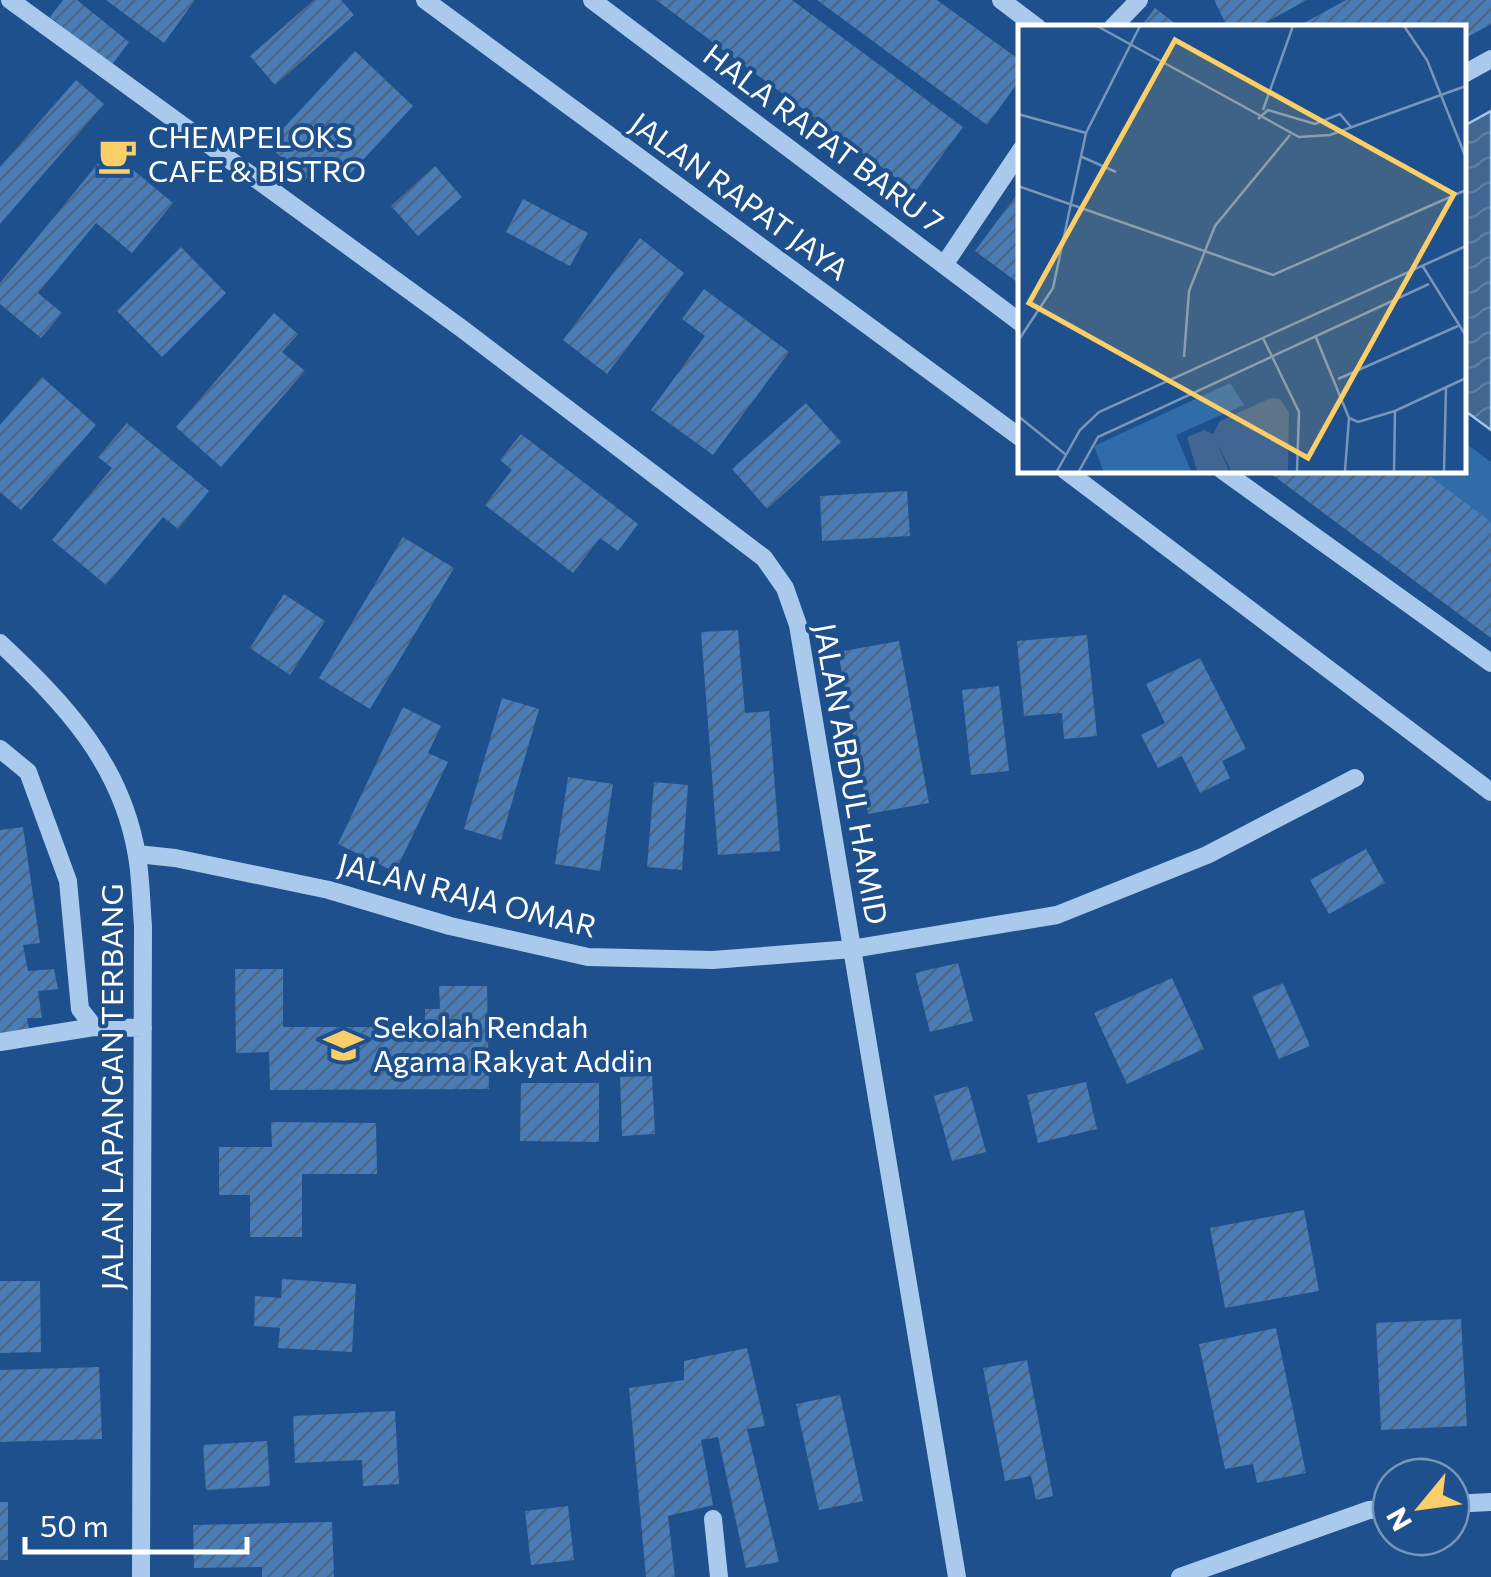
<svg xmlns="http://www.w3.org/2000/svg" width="1491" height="1577" font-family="Commissioner,sans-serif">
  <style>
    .grass { fill: #306baa }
    .water { fill: url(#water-waves); stroke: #9dc5ee; stroke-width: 2.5 }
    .building { fill: url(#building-hatch) }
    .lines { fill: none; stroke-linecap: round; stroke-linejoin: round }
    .minor { stroke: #a9caed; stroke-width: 18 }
    .labels { text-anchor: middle; stroke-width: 8; stroke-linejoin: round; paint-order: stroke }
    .poi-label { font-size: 30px; fill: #fff; stroke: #1d508c; text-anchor: start }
    .street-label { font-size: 30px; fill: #fff; stroke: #1d508c }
    .inset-road { fill: none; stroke: #7796ba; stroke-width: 2.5 }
    .view { fill: #fcce68; fill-opacity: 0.15; stroke: #fcce68; stroke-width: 5 }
    .inset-edge { fill: none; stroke: #fff; stroke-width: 5 }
  </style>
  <defs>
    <pattern id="water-waves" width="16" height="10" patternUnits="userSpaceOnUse" patternTransform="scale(2.5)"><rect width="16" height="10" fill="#406691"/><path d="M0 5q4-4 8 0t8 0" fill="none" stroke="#5d7da2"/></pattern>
    <pattern id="building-hatch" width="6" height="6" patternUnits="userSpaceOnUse" patternTransform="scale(2.5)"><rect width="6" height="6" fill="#4a7db6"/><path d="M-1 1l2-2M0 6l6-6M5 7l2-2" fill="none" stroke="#4b6786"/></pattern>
  </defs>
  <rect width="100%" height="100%" fill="#1d508c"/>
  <path class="grass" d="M1464,442L1491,462V616L1380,470H1464Z"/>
  <path class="water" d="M1491,111V430L1464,410V126Z"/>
  <path class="building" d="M63,0H77L129,42L111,66L50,17Z
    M106,0H195L164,43Z
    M314,0H341L354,15L275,85L250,56Z
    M656,0H792L963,127L915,192Z
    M817,0H937L1021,61V78L987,125Z
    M1214,0H1307L1255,28H1228Z
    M1346,0H1491V24L1464,39V28H1295Z
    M1155,8L1181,28H1140Z
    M355,51L413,106L346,178L325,159L305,180L268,145Z
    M76,80L104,104L0,224V167Z
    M109,150L173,203L132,253L96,223L38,293L62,313L41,338L0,304V283Z
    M435,166L462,197L418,236L391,206Z
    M1021,189V285L975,251Z
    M523,199L588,233L570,266L506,232Z
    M640,238L684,273L607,374L563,340Z
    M181,247L226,293L162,357L117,311Z
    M704,289L789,352L713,455L651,410L705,336L682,319Z
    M274,313L298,334L282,352L305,371L221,467L176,427Z
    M42,377L96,425L21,510L0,492V425Z
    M806,403L841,442L767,509L732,469Z
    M127,423L209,491L178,529L163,517L106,585L52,540L112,468L98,457Z
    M521,434L638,524L618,551L600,538L573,573L485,505L512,470L500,460Z
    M1266,470H1422L1491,522V638Z
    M907,491L910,536L822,541L820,496Z
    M403,537L454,568L370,709L319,678Z
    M284,594L325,621L290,675L250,648Z
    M738,630L745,713L769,711L780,851L718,855L701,632Z
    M1087,635L1097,736L1064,739L1062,713L1024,716L1017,641Z
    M899,641L929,803L868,814L838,652Z
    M1200,658L1246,749L1222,761L1230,778L1200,793L1182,756L1158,768L1141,735L1165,723L1146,684Z
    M999,686L1009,771L971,775L962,690Z
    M502,698L539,709L501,840L464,829Z
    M403,707L441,726L428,753L448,762L395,872L338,844Z
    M568,777L613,784L600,871L555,864Z
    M654,782L688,785L682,870L647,867Z
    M23,827L40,943L23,945L28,971L54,969L58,989L38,991L42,1018H27L30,1035L0,1037V830Z
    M1366,849L1385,883L1329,914L1310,880Z
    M958,963L973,1021L930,1032L915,973Z
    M235,969H283V1027H425V1009H440L439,986H487L489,1089L270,1090L269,1052L236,1053Z
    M1172,978L1204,1049L1127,1084L1094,1013Z
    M1283,983L1310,1046L1279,1059L1252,996Z
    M652,1076L655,1134L622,1136L620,1077Z
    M1086,1082L1097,1129L1038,1143L1027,1095Z
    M521,1083H599V1142L520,1141Z
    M968,1086L986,1152L952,1161L934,1096Z
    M271,1122L376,1123L377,1174H302V1237H250V1195H219V1147H272Z
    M1304,1210L1319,1291L1225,1308L1210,1228Z
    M282,1279L356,1284L352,1352L278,1348L280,1328L254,1326L255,1296L281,1298Z
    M0,1281H40L41,1352L0,1353Z
    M1461,1319L1467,1426L1381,1430L1376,1323Z
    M1276,1328L1306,1473L1257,1483L1253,1464L1225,1469L1199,1344Z
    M747,1348L765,1426L747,1429L779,1562L746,1568L718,1437L701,1440L713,1505L668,1516L675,1577H646L629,1388L684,1380V1361Z
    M1027,1360L1053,1496L1036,1500L1031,1476L1005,1481L983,1368Z
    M99,1367L102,1439L0,1442V1370Z
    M840,1395L863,1501L819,1510L796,1404Z
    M395,1411L399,1484L363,1486L362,1460L295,1463L293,1416Z
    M267,1441L270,1486L206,1490L203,1445Z
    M0,1502H8V1560H0Z
    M568,1506L574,1560L531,1565L525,1511Z
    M332,1522L334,1577H262V1567L194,1568L193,1525Z"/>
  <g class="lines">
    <path class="minor" d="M10,0L461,328L764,558L785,588L798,625L957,1577
      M425,0L1021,438
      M592,0L1021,323
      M1001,0L1038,28
      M1112,28L1139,0
      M1464,74L1491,59
      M944,265L1021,150
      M1065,470L1491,792
      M1222,470L1491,663
      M0,643C65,704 122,764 137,856C141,879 141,903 143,926L141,1577
      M0,749L28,772L68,881L80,1009L94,1027L143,1028
      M137,854L175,858L329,890L450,926L588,957L713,960L852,949L1057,915L1207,855L1355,778
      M0,1042L94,1027
      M1451,1504L1491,1502
      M713,1519L719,1577
      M1180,1577L1369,1510L1391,1509"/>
  </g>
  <defs>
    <symbol id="cafe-bare" viewBox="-9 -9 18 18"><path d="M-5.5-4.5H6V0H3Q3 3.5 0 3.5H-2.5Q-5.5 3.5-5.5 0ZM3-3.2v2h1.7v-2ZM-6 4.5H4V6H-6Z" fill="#fcce68" stroke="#1d508c" stroke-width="2.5" paint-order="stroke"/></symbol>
    <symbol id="school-bare" viewBox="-9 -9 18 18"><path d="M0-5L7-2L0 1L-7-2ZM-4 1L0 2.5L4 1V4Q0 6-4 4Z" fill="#fcce68" stroke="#1d508c" stroke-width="2.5" paint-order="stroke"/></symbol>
  </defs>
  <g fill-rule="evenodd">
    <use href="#cafe-bare" x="90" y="128" width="55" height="55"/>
    <use href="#school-bare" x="316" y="1018" width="55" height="55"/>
  </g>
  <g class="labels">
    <g class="poi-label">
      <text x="148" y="148">CHEMPELOKS<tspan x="148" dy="34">CAFE &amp; BISTRO</tspan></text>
      <text x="373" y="1038">Sekolah Rendah<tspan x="373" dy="34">Agama Rakyat Addin</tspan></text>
    </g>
    <g class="street-label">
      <text transform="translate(823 139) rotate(37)" y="10">HALA RAPAT BARU 7</text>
      <text transform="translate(739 197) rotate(36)" y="10">JALAN RAPAT JAYA</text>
      <text transform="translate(850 774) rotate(80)" y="10">JALAN ABDUL HAMID</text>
      <text transform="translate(467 896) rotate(14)" y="10">JALAN RAJA OMAR</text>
      <text transform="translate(113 1087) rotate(-90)" y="10">JALAN LAPANGAN TERBANG</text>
    </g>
  </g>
  <g transform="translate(1018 25)">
    <rect width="448" height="448" fill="#1d508c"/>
    <path d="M212,358L226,380L158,410L173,446H85L76,421Z" fill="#306baa"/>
    <path d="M253,373L262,374L271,388L270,446H213L199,417L211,446H179L169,412L186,405L195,409L202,396Z" fill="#406691"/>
    <path class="inset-road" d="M79,1L281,112L312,110L448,61M386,1L409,35L448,133M245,85L275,1M0,89L68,108M240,94L250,85L297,99L322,89L333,102M62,131L98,147M0,161L255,250L448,165M404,240L448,311M297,310L331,393L327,446M245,313L281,387L279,446M0,316L35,263L68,108L122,1M166,332L171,266L197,201L272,110M320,354L440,301M0,391L47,429M331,393L340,397L377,386L448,353M39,446L62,405L81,387L448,221M61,446L80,412L411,259M376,446L377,386M426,446L428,363"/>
    <path class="view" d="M157,15L436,169L290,433L11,278Z"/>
    <rect width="448" height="448" class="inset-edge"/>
  </g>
  <g transform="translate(1421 1507) rotate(241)"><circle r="48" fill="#1d508c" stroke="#7796ba" stroke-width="2.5"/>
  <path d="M0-8L18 38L0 25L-18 38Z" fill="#fcce68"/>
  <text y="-15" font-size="28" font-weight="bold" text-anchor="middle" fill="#ffffff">N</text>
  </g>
  <path d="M25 1537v15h222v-15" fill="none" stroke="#ffffff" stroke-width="5"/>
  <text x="40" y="1537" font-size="30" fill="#ffffff" stroke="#1d508c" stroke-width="8" paint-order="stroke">50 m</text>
</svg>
